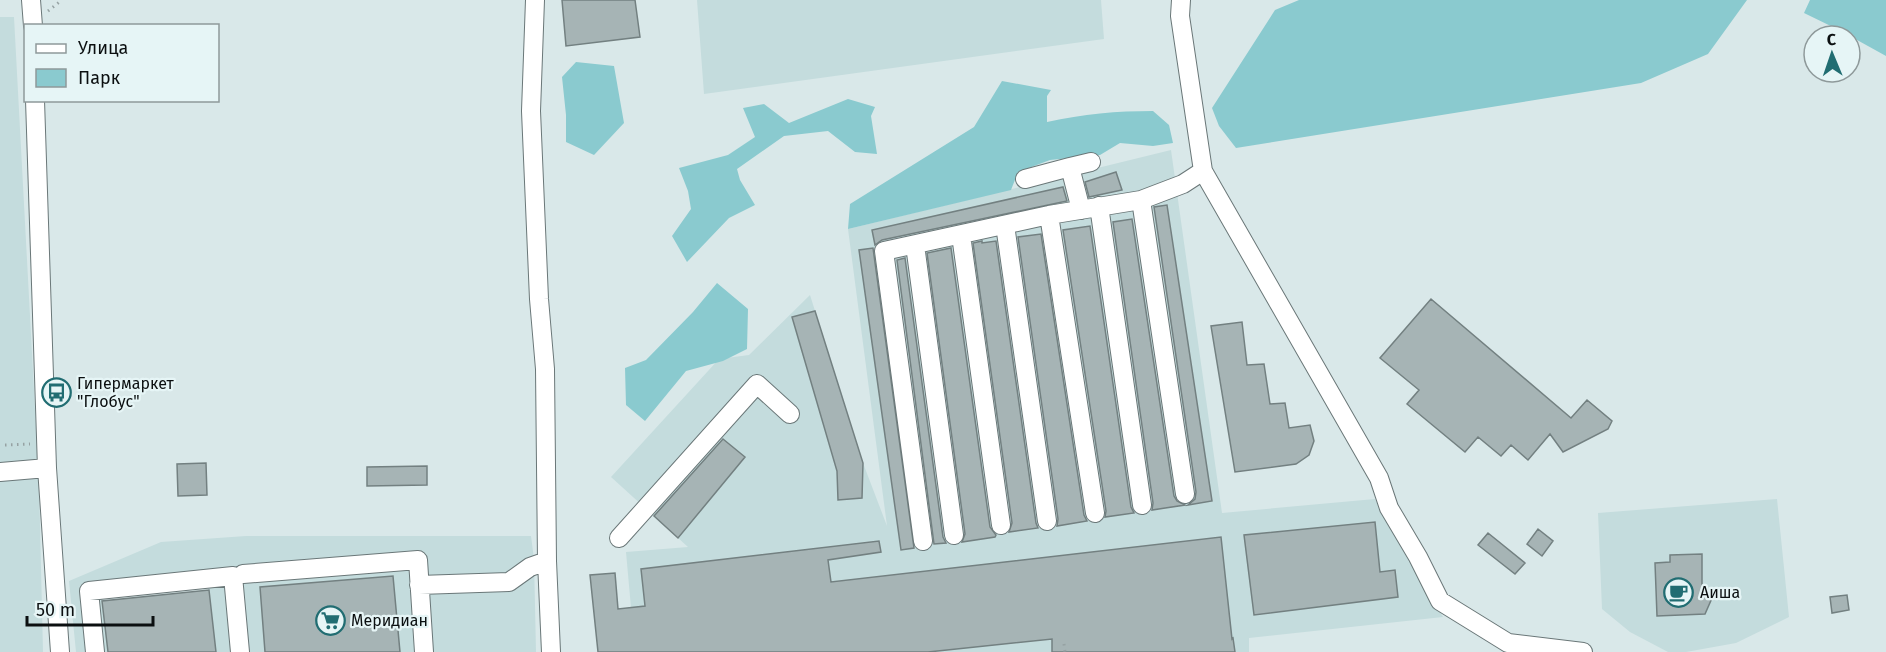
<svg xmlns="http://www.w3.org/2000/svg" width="1886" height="652" font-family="'Fira Sans',sans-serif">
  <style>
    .built { fill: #c4dcdd }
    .green { fill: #8acacf }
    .building { fill: #a6b4b5; stroke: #738081; stroke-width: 1.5 }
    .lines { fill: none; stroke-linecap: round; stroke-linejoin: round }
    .minor-casing { stroke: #6a7778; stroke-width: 20 }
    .path { stroke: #96a2a3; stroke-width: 3; stroke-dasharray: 1.5 4.5; stroke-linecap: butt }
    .minor { stroke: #fff; stroke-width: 18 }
    .labels { text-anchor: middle; stroke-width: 4.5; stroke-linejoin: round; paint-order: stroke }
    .poi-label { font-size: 16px; fill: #0b0f10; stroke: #e6f5f6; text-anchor: start }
  </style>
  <rect width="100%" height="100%" fill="#d9e8e9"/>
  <path class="built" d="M697,0H1101L1104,39L704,94Z
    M0,17H14L39,484L43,652H0Z
    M1171,150L1222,513L1375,499L1443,617L1249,638V652H635L626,552L688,547L611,477L719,359L749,355L810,295L863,463L887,526L848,229Z
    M1777,499L1789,617L1736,643L1686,652H1668L1630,632L1602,609L1598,513Z
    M246,536H531L534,559L536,652H216L208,588L102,599L108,652H76L69,581L161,542Z"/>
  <path class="green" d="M1299,0H1747L1708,54L1641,83L1236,148L1219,126L1212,108L1275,10Z
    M1810,0H1886V56L1839,30L1804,13Z
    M576,62L614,66L624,123L594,155L566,142V115L562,77Z
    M1002,81L1051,90L1047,96V122C1083,114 1117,111 1153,111L1169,125L1173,143L1153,146L1120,143L1100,155L1050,160L1018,172L1011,190L848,229L850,204L974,127Z
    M848,99L875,107L871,116L877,154L855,152L828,131L784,136L737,169L740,180L755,205L729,218L687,262L672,236L691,209L688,191L679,168L728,155L755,137L743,108L764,104L789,123Z
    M717,283L748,309L747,349L723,361L686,371L645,421L626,405L625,368L646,360L693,312Z"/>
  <path class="building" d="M562,0H635L640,37L566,46Z
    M1116,172L1122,190L1089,197L1085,182Z
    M1063,187L1067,201L882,240L875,245L872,230Z
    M1167,205L1212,501L1188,505L1195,499L1196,492L1154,207Z
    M1132,219L1174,496L1177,501L1185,505L1152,510L1153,503L1113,222Z
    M1090,226L1131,507L1134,513L1105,517L1106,511L1063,230Z
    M1041,234L1084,515L1087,521L1057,526L1058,519L1018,237Z
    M982,241V243L996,241L1036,523L1038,528L1009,532L1012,523L973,243Z
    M873,248L914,548L901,550L859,250Z
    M951,248L990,527L996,535L995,537L962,542L965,534L927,253Z
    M905,258L943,537L946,543L934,544L897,260Z
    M1431,299L1571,418L1587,400L1612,421L1608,429L1563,452L1550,434L1528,460L1511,445L1501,456L1478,437L1465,452L1407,404L1419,390L1380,358Z
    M815,311L863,463L862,498L838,500L837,471L792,317Z
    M1242,322L1247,365L1264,364L1270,404L1285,403L1289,428L1310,425L1314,441L1309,455L1296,464L1235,472L1211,326Z
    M723,439L745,457L678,538L654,516Z
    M206,463L207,495L178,496L177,464Z
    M427,466V485L367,486V467Z
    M1375,522L1380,572L1395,570L1398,597L1254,615L1244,535Z
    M1538,529L1553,541L1542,556L1527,544Z
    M1488,533L1525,563L1515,574L1478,545Z
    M1221,537L1232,639L1233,638L1235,652H1052V639L928,652H598L590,575L615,573L618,609L645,606L641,569L879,541L881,552L828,560L831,582Z
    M1702,554V586L1712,598L1705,614L1657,616L1655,563L1670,562V555Z
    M393,576L400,652H265L260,587Z
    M209,590L216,652H108L102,601Z
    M1847,595L1849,610L1832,613L1830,597Z"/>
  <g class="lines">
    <defs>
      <path id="minor" d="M31,0L33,26
        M535,0L531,111L539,299L545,369L547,561L551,652
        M1181,0L1180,16L1203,171L1379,478L1389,508L1418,557L1440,601L1508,643L1583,652
        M35,100L47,468L60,652
        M1070,167L1091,162
        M1025,179L1070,167L1081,210
        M1141,200L1185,494
        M1099,206L1142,505
        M1049,215L1095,513
        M1005,225L1047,521
        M961,235L1001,525
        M915,245L954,535
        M0,472L47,468
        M619,538L757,384L790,414
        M923,541L884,251L1049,215L1141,200L1183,184L1203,171
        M243,574L418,560L424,652
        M419,585L509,582L530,567L547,561
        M95,652L89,591L233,576L240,652"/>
    </defs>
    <use href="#minor" class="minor-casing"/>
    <path class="path" d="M48,11L62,0
      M5,445L30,444
      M1064,644L1065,652"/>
    <use href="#minor" class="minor"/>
  </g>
  <defs>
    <symbol id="bus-ring" viewBox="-11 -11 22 22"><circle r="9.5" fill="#e6f5f6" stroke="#216d72" stroke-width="1.5"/><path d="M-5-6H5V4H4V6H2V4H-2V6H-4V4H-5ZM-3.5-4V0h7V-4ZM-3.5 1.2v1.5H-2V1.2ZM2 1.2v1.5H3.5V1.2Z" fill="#216d72"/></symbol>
    <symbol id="cafe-ring" viewBox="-11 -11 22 22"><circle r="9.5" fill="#e6f5f6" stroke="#216d72" stroke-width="1.5"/><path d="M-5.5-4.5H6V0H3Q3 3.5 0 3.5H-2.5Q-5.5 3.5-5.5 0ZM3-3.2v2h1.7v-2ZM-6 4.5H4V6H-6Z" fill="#216d72"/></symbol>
    <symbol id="supermarket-ring" viewBox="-11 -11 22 22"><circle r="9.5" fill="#e6f5f6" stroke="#216d72" stroke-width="1.5"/><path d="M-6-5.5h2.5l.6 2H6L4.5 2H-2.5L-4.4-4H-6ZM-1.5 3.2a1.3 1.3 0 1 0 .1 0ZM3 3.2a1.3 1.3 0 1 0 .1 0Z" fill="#216d72"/></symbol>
  </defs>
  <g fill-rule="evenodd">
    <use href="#bus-ring" x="40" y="376" width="33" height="33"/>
    <use href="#cafe-ring" x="1662" y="576" width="33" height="33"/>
    <use href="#supermarket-ring" x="314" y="604" width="33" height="33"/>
  </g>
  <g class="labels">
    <g class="poi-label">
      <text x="77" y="389">Гипермаркет<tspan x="77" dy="18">"Глобус"</tspan></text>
      <text x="1700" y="598">Аиша</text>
      <text x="351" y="626">Меридиан</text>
    </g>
  </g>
  <rect x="24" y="24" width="195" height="78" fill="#e6f5f6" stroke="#8e999a" stroke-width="1.5"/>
  <rect x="36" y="44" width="30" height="9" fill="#ffffff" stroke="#8e999a" stroke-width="1.5"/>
  <text x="78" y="54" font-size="18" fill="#0b0f10">Улица</text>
  <rect x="36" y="69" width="30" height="18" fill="#8acacf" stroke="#8e999a" stroke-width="1.5"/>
  <text x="78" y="84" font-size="18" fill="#0b0f10">Парк</text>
  <g transform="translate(1832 54) rotate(358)"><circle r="28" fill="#e6f5f6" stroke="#8e999a" stroke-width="1.5"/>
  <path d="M0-4.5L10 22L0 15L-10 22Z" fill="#216d72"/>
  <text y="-9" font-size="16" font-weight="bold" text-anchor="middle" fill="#0b0f10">С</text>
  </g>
  <path d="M27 616v9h126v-9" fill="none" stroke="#0b0f10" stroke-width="3"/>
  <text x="36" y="616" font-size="18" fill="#0b0f10" stroke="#e6f5f6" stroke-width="4.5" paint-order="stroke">50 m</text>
</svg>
